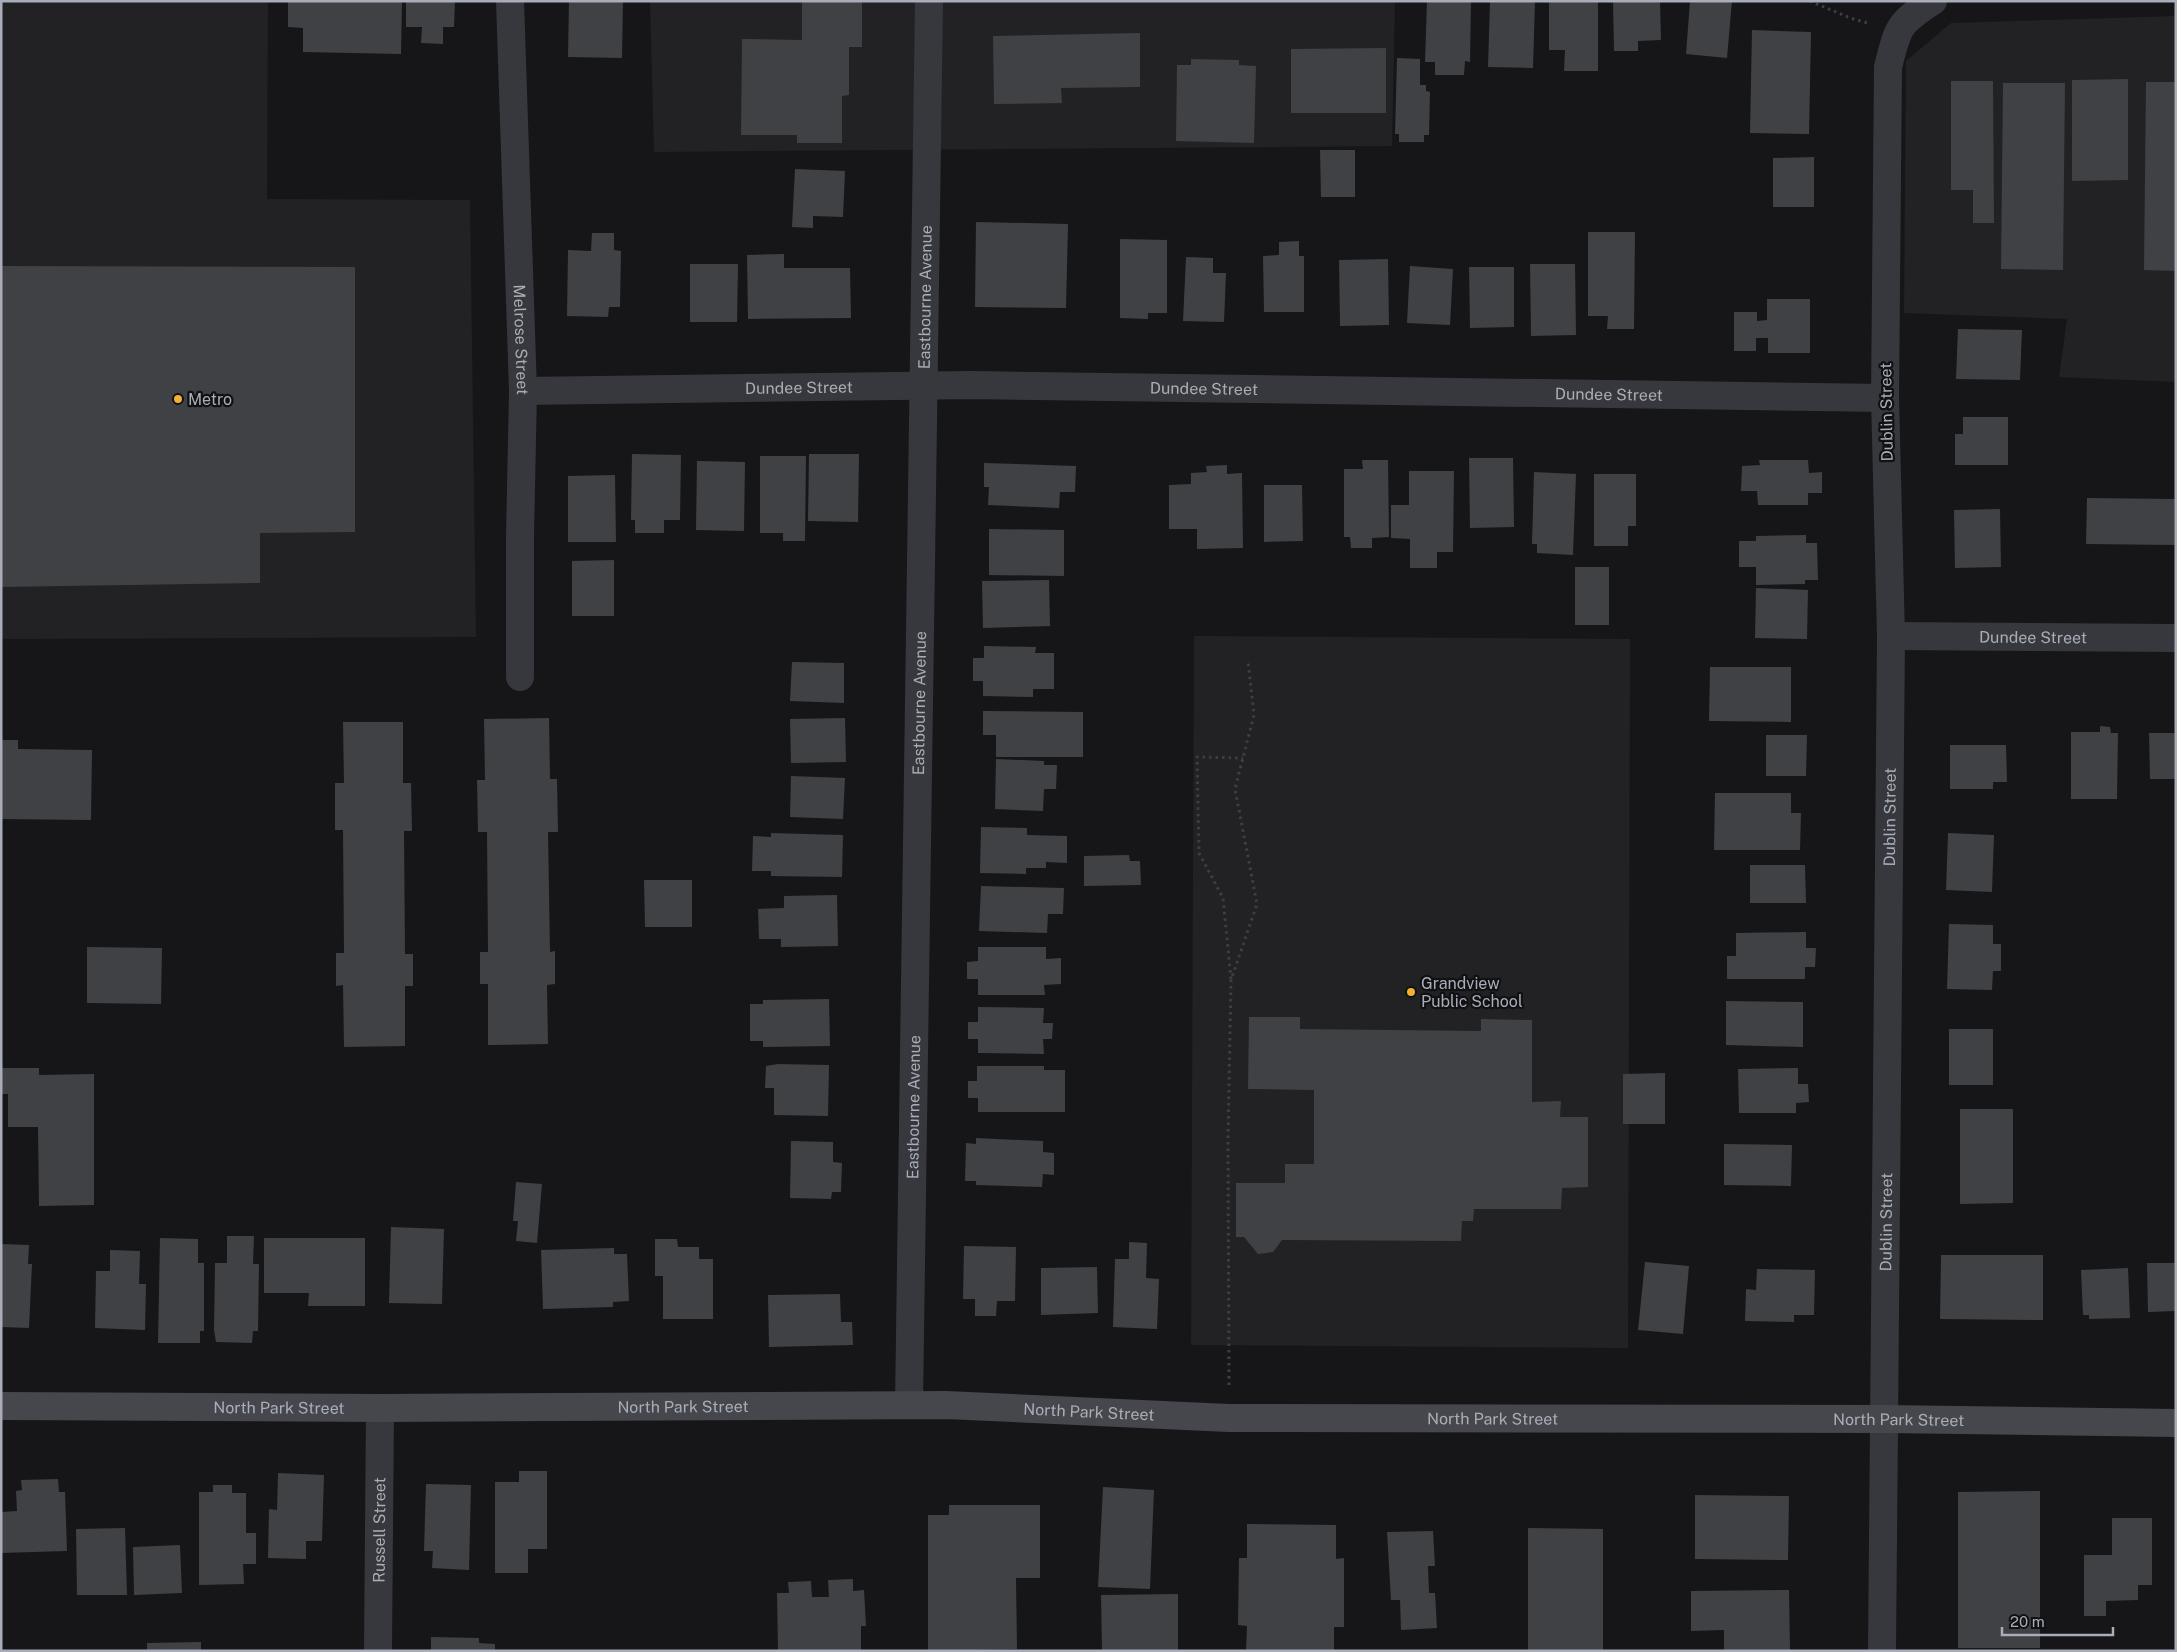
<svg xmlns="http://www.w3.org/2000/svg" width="2177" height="1652" font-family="'Public Sans',sans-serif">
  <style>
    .built { fill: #222225 }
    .building { fill: #404145 }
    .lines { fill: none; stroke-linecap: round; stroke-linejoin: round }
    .path { stroke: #3d3f44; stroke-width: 3; stroke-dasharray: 2.5 4; stroke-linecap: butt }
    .street { stroke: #37383d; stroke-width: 28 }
    .secondary { stroke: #45474d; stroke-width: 28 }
    .poi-dot { fill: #f2b134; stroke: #111113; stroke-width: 2 }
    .labels { text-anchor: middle; stroke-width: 4.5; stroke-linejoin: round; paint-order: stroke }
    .street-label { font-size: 16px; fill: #a8adb8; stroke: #111113 }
    .poi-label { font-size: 16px; fill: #a8adb8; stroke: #111113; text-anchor: start }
  </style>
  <rect width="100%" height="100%" fill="#161618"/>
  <path class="built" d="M1,1H268L267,199L470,200L476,637L1,639Z
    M650,1H1395L1392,146L654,152Z
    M2176,16V382L2059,377L2067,319L1904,313L1906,61L1951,23Z
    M1194,636L1630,639L1628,1348L1191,1345Z"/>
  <path class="building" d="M288,1H402L401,54L303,52V28L288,27Z
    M406,1H455L454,27H443V44L421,43L422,27H406Z
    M569,1H623L622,58L568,57Z
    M802,1H862V47H849V95L842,96V143H797V135H741L742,39L802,40Z
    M1427,1H1471L1470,62L1465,61L1464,75H1435V62H1425Z
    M1490,1H1535L1533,68L1488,67Z
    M1549,1H1598V71H1564L1565,50H1549Z
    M1613,1H1660L1661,40L1638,41V51H1614Z
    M1690,1H1732L1727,58L1686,54Z
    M1752,30L1811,32L1809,134L1750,133Z
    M1140,33V87L1061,88L1062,103L994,104L993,36Z
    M1386,48V113H1291V49Z
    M1397,58L1420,59V85H1426V91L1430,92L1429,135H1424V142H1399V134H1395Z
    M1191,59L1239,60V65L1256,66L1254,143L1176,141L1177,65H1191Z
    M2128,79V180L2072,181V80Z
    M1951,81H1993L1994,223H1973V190H1951Z
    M2146,82H2176V271L2144,270Z
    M2003,83H2065L2063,270L2001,269Z
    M1320,150H1355V197H1321Z
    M1814,157V207H1773V158Z
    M795,169L845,171L843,217L813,216V228L792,227Z
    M976,222L1068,224L1066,308L975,307Z
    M1588,232H1635L1634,329H1607L1608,316H1588Z
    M592,233H614V250L621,251L620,307H609L608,317L567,316L568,250L591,251Z
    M1120,239L1167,240V313H1148V319L1120,318Z
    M1299,241V256H1304V312H1264L1263,256L1279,255V242Z
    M784,254V268H850L851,318L748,319L747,255Z
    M1186,257L1213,258V273H1226L1224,322L1183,321Z
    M1388,259L1389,325L1340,326L1339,260Z
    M690,264H738L737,322H690Z
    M1530,264H1575L1576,335L1531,336Z
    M1,266L355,267V532L260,533V583L1,587Z
    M1410,266L1453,269L1450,325L1407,323Z
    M1469,267H1514V327L1470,328Z
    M1767,299H1810V353H1768V338H1756V351H1734V312H1757V321L1767,320Z
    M1958,329L2022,330L2020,380L1956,379Z
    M1963,417H2008V465H1955V434H1963Z
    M632,454L681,455L680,520H664V533H635V520H631Z
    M809,454H859L858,522L808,521Z
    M760,456H806L805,541H783V533H760Z
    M1469,458H1513L1514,527L1470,528Z
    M1362,460H1388L1389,537L1372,538V548H1351L1350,537H1344V469H1363Z
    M1759,460H1808L1809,473L1822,472V493H1808V505H1758L1757,491H1741L1742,466L1760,465Z
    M697,461L745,462L744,531L696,530Z
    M984,463L1076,466L1075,492H1060L1059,508L988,505L989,487H984Z
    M1227,465V474L1242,473L1243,548L1197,549V529H1169V485L1191,484V473L1207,472L1206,466Z
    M1409,471H1454L1453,552H1437V568H1410V539L1391,538V505H1409Z
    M1534,472L1576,474L1573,555L1537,553V544H1532Z
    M1594,474H1636V526H1628V546H1594Z
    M615,475L616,542H568V476Z
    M1264,485H1302L1303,541L1264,542Z
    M2087,498L2176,499V545L2086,544Z
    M2000,509L2001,567L1955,568L1954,510Z
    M989,529L1064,530V576L989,575Z
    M1806,535V543H1817L1818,580H1805V584L1756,585V567H1739V541H1756V536Z
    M614,560V616H572V561Z
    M1575,567H1609V625H1575Z
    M1049,580L1050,626L983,628L982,581Z
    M1756,588L1808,590L1807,639L1755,638Z
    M984,646L1036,647L1035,653H1054V689H1033V697L983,696V681H973V658H984Z
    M792,662L844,663V703L790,701Z
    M1710,667H1791V722L1709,721Z
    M983,711L1083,712V757H996V735H983Z
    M549,718L550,779H557L558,832H548L550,952L555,951V984L547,985L548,1044L488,1045V984H480V952H488L487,832H478L477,780H485L484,719Z
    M845,718L846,762L791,763L790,719Z
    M343,722H403V783H411L412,831H404L405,954H413V986H405V1046L344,1047L343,985L336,986V953H344L343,830H335V783H344Z
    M2100,726L2110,727L2111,733H2118L2117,799H2071V732H2100Z
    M2149,733H2176V779H2150Z
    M1766,735H1807L1806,776H1766Z
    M1,740H18V749L92,750L91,820L1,819Z
    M1950,745H2006L2007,782H1993V789H1950Z
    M996,759L1044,761V765H1057L1056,789H1044L1043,811L995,809Z
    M791,776L845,778L843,819L790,817Z
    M1715,793H1791V813H1801L1800,850H1714Z
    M981,827L1027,828V835L1067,836V863L1046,862V868H1026V874L980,873Z
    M771,833L843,835L842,877L771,876V871H752L753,836L771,837Z
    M1948,833L1994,835L1992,892L1946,890Z
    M1129,855L1130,861H1140L1141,885L1084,886V856Z
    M1750,865H1805L1806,903H1750Z
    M644,880H692V927H645Z
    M981,886L1064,888L1063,914H1048L1047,933L979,931Z
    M837,895L838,946L781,947V939H759L758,909L784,908V896Z
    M1949,924L1993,925V944H2001V971H1993L1992,990L1947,989Z
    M1806,932V948H1816L1815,967H1805V979H1727V956H1736V933Z
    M87,947L162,948L161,1004L87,1003Z
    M978,947H1046V959L1061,958V984L1044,985L1045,995H978V979H967V962L978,961Z
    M829,999L830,1046L763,1047V1041H750V1004H763V1000Z
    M1726,1001L1803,1002V1047L1726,1045Z
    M978,1007L1044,1008L1043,1023H1053L1052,1039H1043L1044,1054L978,1053V1039H968V1022H978Z
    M1249,1017H1300V1029L1481,1031V1019L1532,1020V1102L1561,1101L1560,1117H1588V1187L1562,1188L1561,1209H1474L1473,1221H1462L1461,1241L1282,1240L1273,1252L1258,1254L1244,1237H1236V1183H1285V1164H1314V1090L1248,1089Z
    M1949,1029H1993V1085H1949Z
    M778,1064L829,1065L828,1116L774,1115V1088H765L766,1066Z
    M977,1066H1044V1070H1065V1112H978V1098H968V1081H977Z
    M1,1068H39V1075L94,1074V1205L39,1206L38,1127H8V1094H1Z
    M1798,1068V1084H1808L1809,1102L1796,1103V1113H1739L1738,1069Z
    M1665,1073V1124H1623V1074Z
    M1960,1109H2013V1203L1960,1204Z
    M976,1138L1043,1141V1152L1054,1153V1175L1043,1174L1042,1187L976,1185V1181H965L966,1143L976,1144Z
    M791,1141L833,1142V1162L842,1163L841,1192H832L831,1199L790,1198Z
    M1724,1144L1792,1145L1791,1186L1724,1185Z
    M516,1182L542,1184L537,1243L516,1241L518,1221H513Z
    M391,1227L444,1229L442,1304L389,1303Z
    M227,1236H254L253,1264H259L258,1331H253L252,1343L216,1342L214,1330L215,1263H227Z
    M160,1238L198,1239V1263H204V1331H200V1343H158Z
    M264,1238H365V1306H308L309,1293H264Z
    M655,1239H677L678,1247H699V1259H713V1319H663V1276H655Z
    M1129,1242L1147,1243L1146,1278L1159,1279L1157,1329L1113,1327L1115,1259H1129Z
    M1,1244L29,1245L28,1264H32L29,1328L1,1327Z
    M964,1246L1016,1247L1015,1301H997L996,1316H975V1299H963Z
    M614,1248V1254H627L629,1301L613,1302V1307L543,1309L541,1250Z
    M110,1250L140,1251L139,1284H146L145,1330L95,1328L96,1271H110Z
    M1941,1255H2043V1320L1940,1319Z
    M1645,1262L1689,1266L1683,1334L1638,1330Z
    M2147,1263H2176V1311L2148,1312Z
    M1097,1267L1098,1313L1041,1315V1268Z
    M2128,1268L2130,1318L2089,1319V1315H2083L2081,1270Z
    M1757,1269L1815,1270L1814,1315H1794V1322L1745,1321L1746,1289L1756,1290Z
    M840,1294L841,1322H852L853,1345L769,1347L768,1295Z
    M519,1471H547V1549H528V1573H495V1482H519Z
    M278,1473L324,1475L322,1541H306V1559L268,1558L269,1509L277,1510Z
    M58,1479L59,1492H65L67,1551L1,1553V1512L17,1511L16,1491L22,1490L21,1480Z
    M426,1484L471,1485L469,1570L432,1568L433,1551H424Z
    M213,1485H232V1493H246V1533H256V1564H243L244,1584L199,1585V1492H213Z
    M1103,1487L1154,1490L1150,1589L1098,1587Z
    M2040,1491V1648H1958V1492Z
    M1695,1495L1789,1496L1788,1560L1695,1559Z
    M949,1505H1040V1578H1016L1017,1649L928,1651V1515H949Z
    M2112,1518H2152V1585H2138V1600L2106,1601V1616H2084V1555H2112Z
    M1247,1524L1336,1525V1559L1344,1558V1627H1334V1651H1246L1247,1626L1238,1625L1239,1558H1247Z
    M125,1528L127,1595H77L76,1529Z
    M1528,1528L1603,1529V1651H1528Z
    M1433,1531L1435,1566H1428L1429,1593H1435L1437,1628L1401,1630L1400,1600H1391L1387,1532Z
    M180,1545L182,1593L134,1595L133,1547Z
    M853,1579V1591L864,1590L866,1626H861V1651H778L777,1593H789L788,1582L811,1581L812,1597H829L828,1580Z
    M1789,1590L1790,1651H1724V1630L1691,1631V1591Z
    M1178,1594V1651H1102L1101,1595Z
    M431,1637L479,1638V1643L495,1644V1651H431Z
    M201,1642V1651H147V1643Z"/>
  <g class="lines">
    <path class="path" d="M1810,1L1850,18L1868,23
      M1231,979L1223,898L1199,853L1197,757L1243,758
      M1229,1385L1228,1139L1231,980L1257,904L1235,789L1254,715L1248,661"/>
    <g class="street">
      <path id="s1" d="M510,1L523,391L520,536V677"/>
      <path id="s2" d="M523,391L972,385L1885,398"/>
      <path id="s3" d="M1891,636L2176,638"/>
      <path id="s4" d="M909,1405L929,1"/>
      <path id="s5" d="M378,1651L380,1408"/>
      <path id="s6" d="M1882,1651L1891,636L1885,398L1888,67C1898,28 1897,24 1933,1"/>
    </g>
    <path class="secondary" id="s7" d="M1,1406L380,1408L946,1405L1229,1418L1885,1419L2176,1423"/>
  </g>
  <g class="poi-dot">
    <circle cx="178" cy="399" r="5"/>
    <circle cx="1411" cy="992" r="5"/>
  </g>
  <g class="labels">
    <g class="street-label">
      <text dy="6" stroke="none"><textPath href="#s4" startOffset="1108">Eastbourne Avenue</textPath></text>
      <text dy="6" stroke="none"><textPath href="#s1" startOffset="339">Melrose Street</textPath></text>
      <text dy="6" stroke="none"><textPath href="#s2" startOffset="276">Dundee Street</textPath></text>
      <text dy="6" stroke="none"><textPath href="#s2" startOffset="681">Dundee Street</textPath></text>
      <text dy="6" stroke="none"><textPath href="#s2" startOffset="1086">Dundee Street</textPath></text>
      <text transform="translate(1886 412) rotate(-91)" y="6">Dublin Street</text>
      <text dy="6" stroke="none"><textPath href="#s3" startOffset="142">Dundee Street</textPath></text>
      <text dy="6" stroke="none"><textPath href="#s4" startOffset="702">Eastbourne Avenue</textPath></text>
      <text dy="6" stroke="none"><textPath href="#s6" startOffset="834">Dublin Street</textPath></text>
      <text dy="6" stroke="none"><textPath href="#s4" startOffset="298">Eastbourne Avenue</textPath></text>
      <text dy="6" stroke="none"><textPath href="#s6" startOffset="429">Dublin Street</textPath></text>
      <text dy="6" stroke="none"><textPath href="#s7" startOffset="682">North Park Street</textPath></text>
      <text dy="6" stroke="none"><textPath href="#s7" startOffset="278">North Park Street</textPath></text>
      <text dy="6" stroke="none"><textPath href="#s7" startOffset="1088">North Park Street</textPath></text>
      <text dy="6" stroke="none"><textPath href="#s7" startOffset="1492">North Park Street</textPath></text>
      <text dy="6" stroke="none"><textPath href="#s7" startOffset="1898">North Park Street</textPath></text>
      <text dy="6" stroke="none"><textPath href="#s5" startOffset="121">Russell Street</textPath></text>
    </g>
    <g class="poi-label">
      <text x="188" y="405">Metro</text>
      <text x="1421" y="989">Grandview<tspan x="1421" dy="18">Public School</tspan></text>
    </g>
  </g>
  <rect width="2177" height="1652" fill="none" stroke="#a8adb8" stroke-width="5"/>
  <path d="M2002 1627v8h111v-8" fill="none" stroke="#a8adb8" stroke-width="2.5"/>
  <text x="2010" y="1627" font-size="15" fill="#a8adb8" stroke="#111113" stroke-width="4" paint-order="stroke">20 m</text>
</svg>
